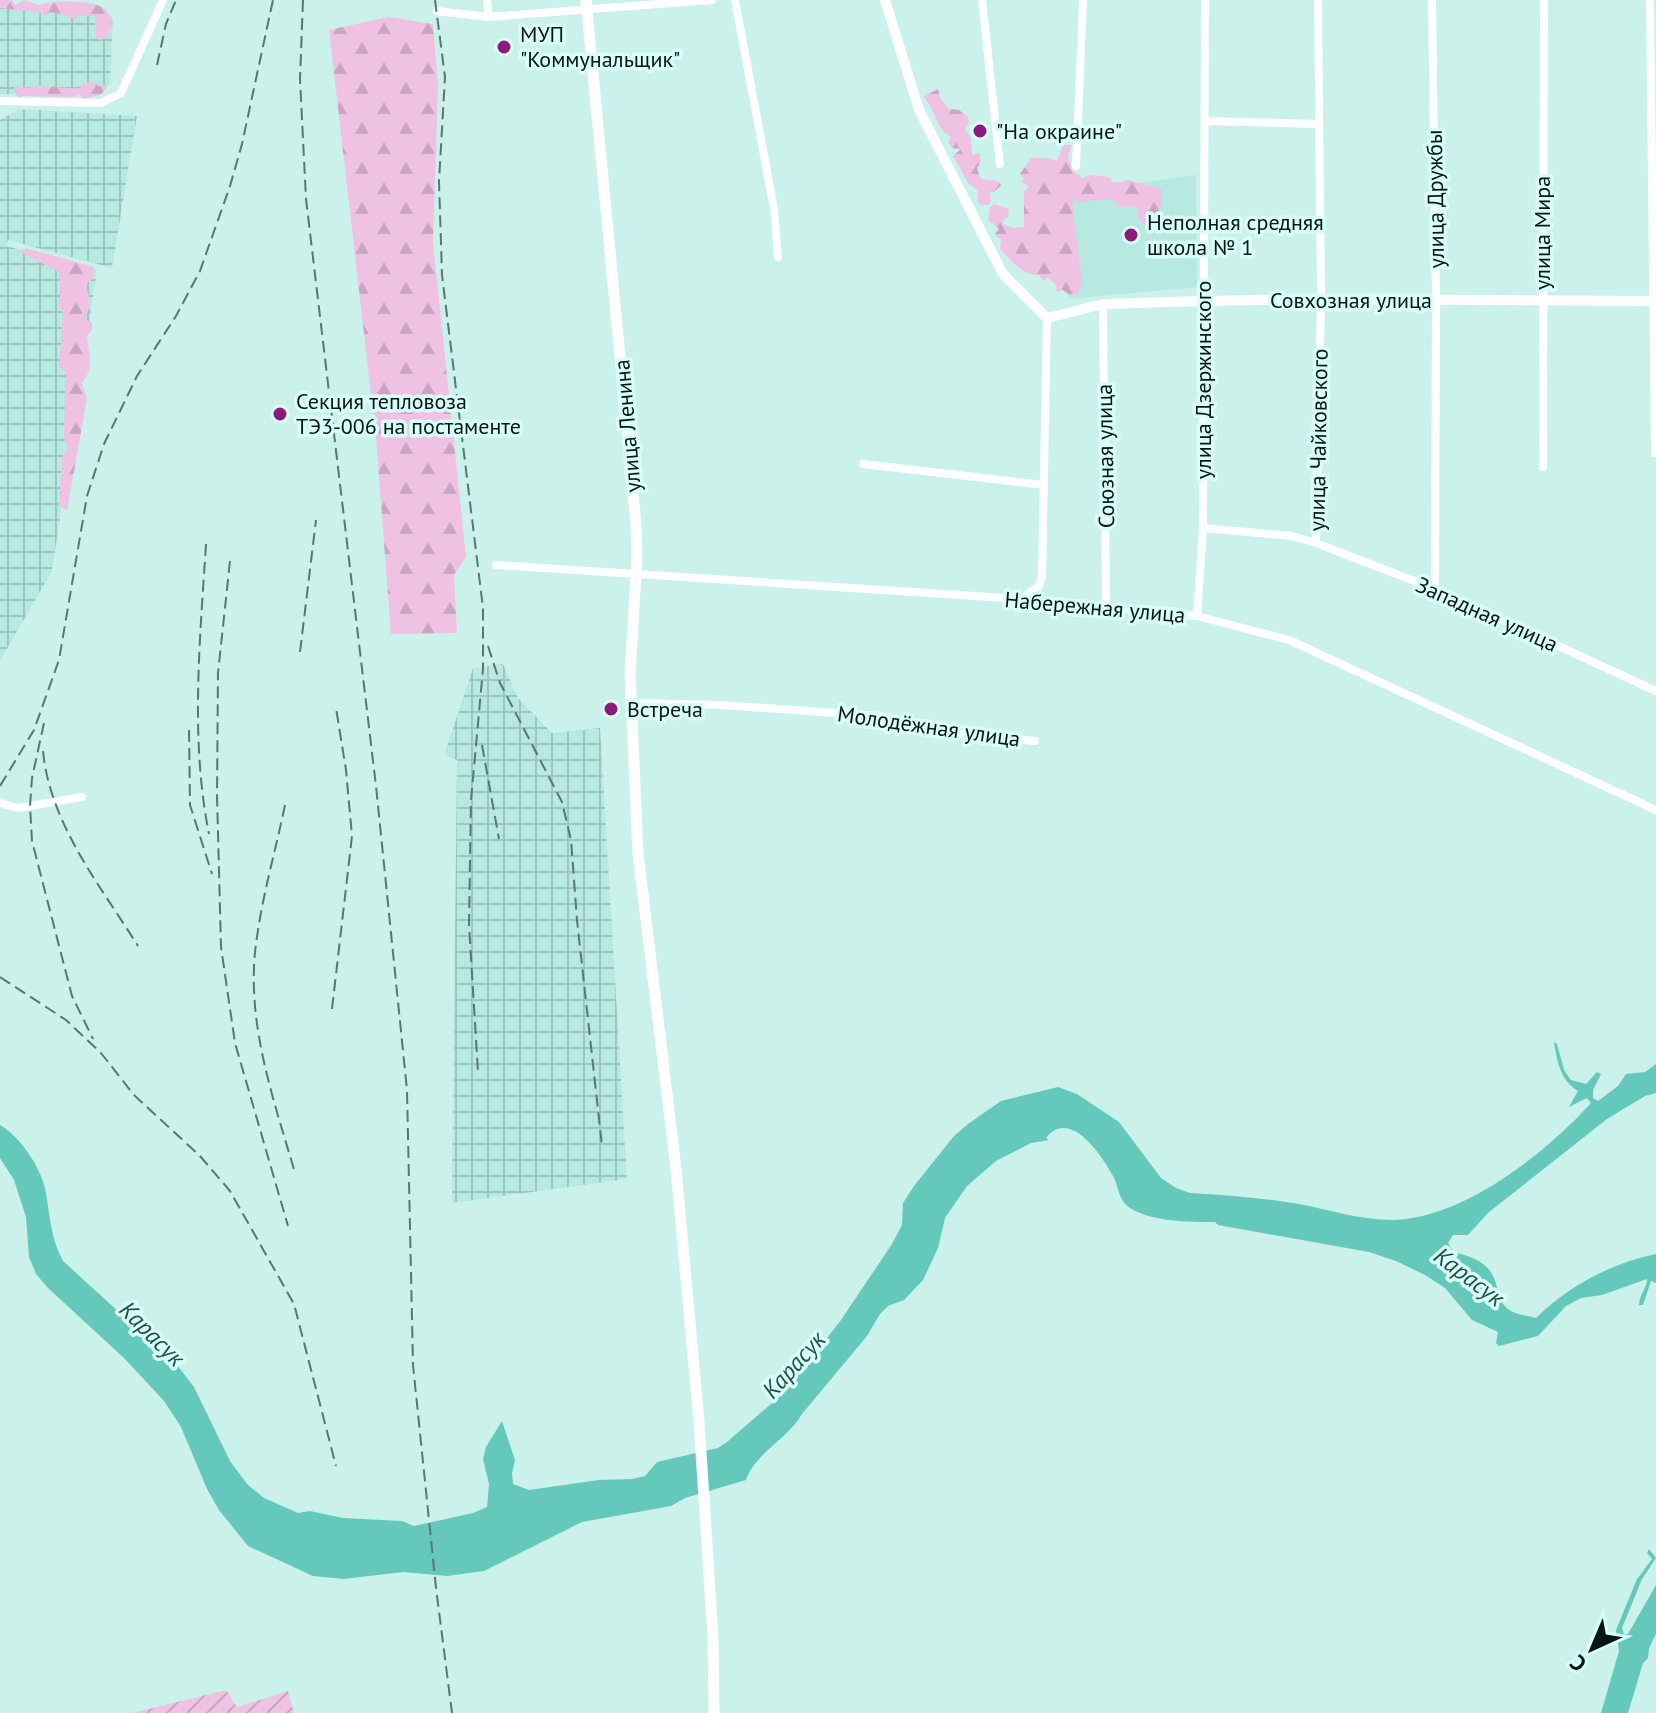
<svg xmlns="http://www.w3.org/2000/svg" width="1656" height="1713" font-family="'PT Sans',sans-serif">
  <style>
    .built { fill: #b7e9e0 }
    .industrial { fill: url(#industrial-grid) }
    .forest { fill: url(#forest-firs) }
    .garden { fill: url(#garden-furrows) }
    .water { fill: #64c9ba }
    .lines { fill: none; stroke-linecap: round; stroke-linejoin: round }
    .minor { stroke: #fff; stroke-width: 8 }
    .tertiary { stroke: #fff; stroke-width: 10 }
    .secondary { stroke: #fff; stroke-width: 11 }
    .rail { stroke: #5b7570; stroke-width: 2; stroke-dasharray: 12 6; stroke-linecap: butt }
    .poi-dot { fill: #8d197b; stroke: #d7fff8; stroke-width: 3 }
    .labels { text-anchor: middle; stroke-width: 7; stroke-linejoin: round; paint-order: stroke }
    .poi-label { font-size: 22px; fill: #071513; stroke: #d7fff8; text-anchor: start }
    .street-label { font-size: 22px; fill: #071513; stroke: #d7fff8 }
    .water-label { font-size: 24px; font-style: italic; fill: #224f48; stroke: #d7fff8 }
  </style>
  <defs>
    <pattern id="industrial-grid" width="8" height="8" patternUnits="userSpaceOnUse" patternTransform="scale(2)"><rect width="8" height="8" fill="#b7e9e0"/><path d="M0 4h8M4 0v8" fill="none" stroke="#9cc7bf"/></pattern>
    <pattern id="forest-firs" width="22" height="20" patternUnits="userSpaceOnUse" patternTransform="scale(2)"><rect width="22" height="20" fill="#efc2e3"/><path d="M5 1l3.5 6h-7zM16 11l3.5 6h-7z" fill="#cba6c2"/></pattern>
    <pattern id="garden-furrows" width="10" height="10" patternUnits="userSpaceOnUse" patternTransform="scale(2)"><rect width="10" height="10" fill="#efc2e3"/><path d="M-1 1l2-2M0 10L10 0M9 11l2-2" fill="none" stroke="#cba6c2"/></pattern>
  </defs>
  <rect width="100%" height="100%" fill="#caf2ea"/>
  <path class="built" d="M1196,175L1197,287L1069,299L1061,179L1138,183Z"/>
  <path class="industrial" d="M0,6L107,13L113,18L110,84L90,95L0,94Z
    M19,109L137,116L112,268L8,240L6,246L97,270L52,571L0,661V120Z
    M503,664L518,698L552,733L600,728L627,1179L452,1203L457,760L444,755L473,668Z"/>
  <path class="forest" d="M0,0H12L15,5L24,0L39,5C51,0 91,0 104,8C108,11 109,16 112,19L111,30L107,31L109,37L100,40L96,37L95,16H78L75,20L62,14L49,12L47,16C33,9 15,11 0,8Z
    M388,17L433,24L438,85L433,242L466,557L454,575L457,633L391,634L376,438L329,30Z
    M96,82L98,86L105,85L107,88L100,95L84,99L79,94L74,97L22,96L18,98L13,85C31,90 31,86 46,86C58,87 69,89 81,88L83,83Z
    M938,89L940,98L949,109L959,110L968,117L969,123L965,129L971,138L972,155L979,153L981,162L977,168L981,179L998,181L1001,185L994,192H990L991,201L988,205H981L977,201L978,191L968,183L953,156L961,149L952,148L948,142L951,137C935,129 936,108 923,97Z
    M1063,145H1072L1068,155L1072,170L1082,178L1091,175L1109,177L1114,184L1128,180L1162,189L1159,225L1151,221L1149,225L1143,224L1137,215L1139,208L1128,206L1119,208C1114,195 1103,200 1092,201L1089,199L1083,203L1076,200L1072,202L1082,281L1078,293L1071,296L1063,290L1057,292L1055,284L1048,277L1044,281L1039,275C1021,275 1011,260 1000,249L1001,240L995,234L999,229L988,220L990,207L994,204L1009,209L1008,217L1002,221L1003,224L1014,228L1024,227V192L1029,186L1021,182L1024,178L1020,174L1031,158H1049L1057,161Z
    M25,248L94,267L93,279L86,284L90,301L86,320L92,322V330L87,336C89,353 94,370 82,383L87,398L67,511L59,505L62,457L68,450L64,438L66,371L59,368L63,313L58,305L60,297L59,272L20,252Z"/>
  <path class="garden" d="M226,1690L237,1707L288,1691L294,1713H132Z"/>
  <path class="water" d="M1554,1042L1557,1044L1564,1070L1571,1080L1586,1084L1597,1072L1601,1074L1593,1090V1098L1598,1101L1618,1086L1626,1074L1645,1072L1656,1064V1093L1645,1096L1607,1119L1488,1213L1468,1235H1453L1448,1243L1453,1252C1513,1265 1486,1296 1511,1311C1518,1315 1529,1316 1536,1318C1568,1286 1612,1263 1656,1254V1283L1651,1281L1643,1305H1639C1639,1295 1647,1288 1647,1279L1602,1295L1581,1298L1566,1306L1538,1336L1499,1346L1496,1343L1498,1332L1472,1320L1445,1288L1425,1275L1396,1261L1369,1252L1218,1225L1215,1222C1189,1222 1152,1222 1130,1208C1118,1200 1119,1187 1113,1176C1102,1156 1070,1107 1046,1138L1049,1140L1031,1143L996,1161L967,1186L945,1218L938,1248L923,1280L904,1300L888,1306L880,1314L867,1336L802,1414C788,1439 756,1452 746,1480L685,1498L671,1506L582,1522L484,1571L447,1576L403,1572L344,1579L313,1576L248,1546L219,1510L207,1489L181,1427L164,1401L125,1359L47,1287L36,1274L29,1257L26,1217L14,1180L0,1158V1125C21,1137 42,1169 46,1193C50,1217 51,1239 63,1261L177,1365L194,1387L230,1461L247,1484L264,1498L298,1513L310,1511L343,1518L402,1521L414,1526L473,1513L487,1507L489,1484L483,1459L486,1447L502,1421L515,1460L512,1473L513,1484L529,1490L599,1480L632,1479L645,1476L657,1462L718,1448L727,1442L785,1392L841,1320L892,1244L902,1225L903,1203L914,1186L954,1136L968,1124L1001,1101L1058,1087L1077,1094L1119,1122L1161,1178L1176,1188L1190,1193C1226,1195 1263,1198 1299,1204C1331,1210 1363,1221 1396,1220C1466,1216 1546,1153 1591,1103L1587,1098L1569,1107L1578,1091C1561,1081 1557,1062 1554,1042Z
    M1649,1549L1656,1558L1642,1579L1622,1628L1624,1634H1628L1656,1585V1634L1649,1648L1648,1658L1643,1663L1628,1713H1601L1619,1651L1616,1630L1637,1579L1652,1559L1647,1553Z"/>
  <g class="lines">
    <path class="minor" d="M487,0L489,17
      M735,0L774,209L778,257
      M982,0L1000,164
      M1432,0L1436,299L1435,589
      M1650,0L1655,453
      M437,11L489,17L712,0
      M0,101L101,103L121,93L163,0
      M1205,121L1318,124
      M1076,166L1083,0
      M1103,304L1106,608
      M863,464L1044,485
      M1543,467L1544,0
      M1203,528L1292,536L1316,543L1435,589L1656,691
      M1316,543L1321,299L1318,0
      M496,565L1021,599L1197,616L1289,640L1656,810
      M1021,599L1039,586L1042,576L1047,318
      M1197,616L1203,528L1205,0
      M631,703L721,705L880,716L933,731L1035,741
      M0,803L18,808L82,797"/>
    <path class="tertiary" d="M885,0L919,110L1003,274L1047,318L1103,304L1203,301L1321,299L1656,301"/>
    <path class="secondary" d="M586,0L636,525L637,557L630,674L638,853L676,1169L699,1422L713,1637L714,1713"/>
    <path class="rail" d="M303,0L300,79L306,199L376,786L407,1090L413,1365L436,1588L452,1713
      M435,0L445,77L439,181L442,275L483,608V669L471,800L469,925L478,1072
      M157,65L166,24L176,0
      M206,544C200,640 190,740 209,834
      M230,561L218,673L217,795L221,947L235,1043L288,1226
      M488,646L500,683L562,802L571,840L577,920L602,1146
      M300,652L316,520
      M44,723L32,778L30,806L32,841L72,996L93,1039
      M189,730L190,805L212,874
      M482,745L499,839
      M43,751C50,824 100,885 138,946
      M0,786L34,730L59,660L87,496L104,444L137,376L176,316L200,271L230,186L242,144L273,0
      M285,805C276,849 263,893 257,937C244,1018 273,1097 295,1173
      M0,977L66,1020L101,1053L134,1095L200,1156L230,1191L294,1304L336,1466
      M332,1009L352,836L346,770L336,708"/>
  </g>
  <g class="poi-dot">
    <circle cx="504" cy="47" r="8"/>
    <circle cx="980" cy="131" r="8"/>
    <circle cx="1131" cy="235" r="8"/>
    <circle cx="280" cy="414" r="8"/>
    <circle cx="611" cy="709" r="8"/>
  </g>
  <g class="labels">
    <g class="poi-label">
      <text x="520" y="42">МУП<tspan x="520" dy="25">"Коммунальщик"</tspan></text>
      <text x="996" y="139">"На окраине"</text>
      <text x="1147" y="230">Неполная средняя<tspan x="1147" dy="25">школа № 1</tspan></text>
      <text x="296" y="409">Секция тепловоза<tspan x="296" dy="25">ТЭ3-006 на постаменте</tspan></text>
      <text x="627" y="717">Встреча</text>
    </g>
    <g class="street-label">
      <text transform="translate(1435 199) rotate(-91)" y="8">улица Дружбы</text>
      <text transform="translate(1542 233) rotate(-90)" y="8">улица Мира</text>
      <text x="1351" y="308">Совхозная улица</text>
      <text transform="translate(1203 380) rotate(-90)" y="8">улица Дзержинского</text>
      <text transform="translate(627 426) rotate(-95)" y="8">улица Ленина</text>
      <text transform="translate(1318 440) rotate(-89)" y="8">улица Чайковского</text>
      <text transform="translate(1105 456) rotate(-91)" y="8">Союзная улица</text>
      <text transform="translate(1095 607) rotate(5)" y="8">Набережная улица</text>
      <text transform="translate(1487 614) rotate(24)" y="8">Западная улица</text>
      <text transform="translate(929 726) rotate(8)" y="8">Молодёжная улица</text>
    </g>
    <g class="water-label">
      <text transform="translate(1469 1277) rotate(37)" y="8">Карасук</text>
      <text transform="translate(152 1334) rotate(45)" y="8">Карасук</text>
      <text transform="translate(794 1365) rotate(-48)" y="8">Карасук</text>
    </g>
  </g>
  <g transform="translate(1592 1649) rotate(224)" stroke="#d7fff8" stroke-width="6" paint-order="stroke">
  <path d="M0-6L14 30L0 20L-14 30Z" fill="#071513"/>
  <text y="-12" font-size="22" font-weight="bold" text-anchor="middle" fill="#071513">С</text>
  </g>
</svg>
